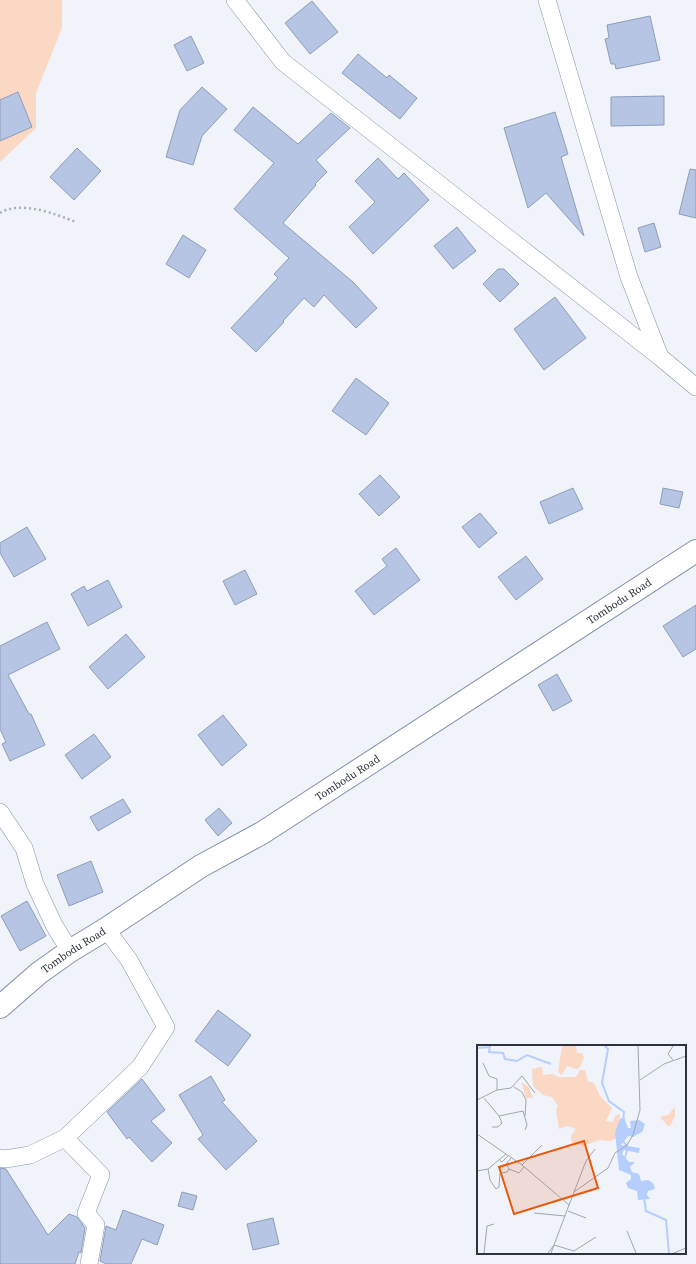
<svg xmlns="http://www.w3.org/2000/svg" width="696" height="1264" font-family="'Source Serif 4',serif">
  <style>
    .green { fill: #fad8c4 }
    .building { fill: #b5c5e3; stroke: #8e9dba }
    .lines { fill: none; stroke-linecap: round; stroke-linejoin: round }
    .street-casing { stroke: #8291ae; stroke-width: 18 }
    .secondary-casing { stroke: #8291ae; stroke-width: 24 }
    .path { stroke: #a9adb5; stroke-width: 2.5; stroke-dasharray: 2 3; stroke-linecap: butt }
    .street { stroke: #fff; stroke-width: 17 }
    .secondary { stroke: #fff; stroke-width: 22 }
    .labels { text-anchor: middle; stroke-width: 3.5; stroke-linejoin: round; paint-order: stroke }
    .street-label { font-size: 11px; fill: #2c323e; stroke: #fff }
    .inset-river { fill: none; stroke: #b5cefd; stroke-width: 2 }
    .inset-road { fill: none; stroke: #a2a6ae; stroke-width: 1 }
    .view { fill: #e8590c; fill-opacity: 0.15; stroke: #e8590c; stroke-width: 2 }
    .inset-edge { fill: none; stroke: #2c323e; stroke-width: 2 }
  </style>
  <rect width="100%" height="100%" fill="#f0f3f9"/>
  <path class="green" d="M0,0H62V28L36,93V128L0,162Z"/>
  <path class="building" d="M312,1L338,32L310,54L285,23Z
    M650,16L660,60L616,69L615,64H611L605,39L609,38L607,25Z
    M191,36L204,63L187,71L174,45Z
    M358,54L387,78L389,75L417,98L400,119L342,73Z
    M202,87L227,109L202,136L193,165L166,157L180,110Z
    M18,92L32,127L0,141V100Z
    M664,96V125L611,126V97Z
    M253,107L298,144L331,113L350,128L316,160L327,172L315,184L316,185L283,223L353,282L377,308L356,328L324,295L314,307L304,298L283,321L284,322L256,352L231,328L278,278L274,274L289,258L234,209L274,163L234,130Z
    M555,112L568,154L561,157L584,236L546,193L528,208L504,128Z
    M77,148L101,171L74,200L50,177Z
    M378,158L398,179L404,173L429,200L373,254L349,227L375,202L355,181Z
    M690,169L696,170V218L679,214Z
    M654,223L661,247L645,252L638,228Z
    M457,227L476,251L453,269L434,246Z
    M183,235L206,250L189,278L166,264Z
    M498,269H504L519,284L500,302L483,284Z
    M555,297L586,338L544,370L514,329Z
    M356,378L389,403L366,435L332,411Z
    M380,475L400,497L379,516L359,494Z
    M573,488L583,509L549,524L540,502Z
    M663,488L683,492L679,508L660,504Z
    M480,513L497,533L479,548L462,527Z
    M27,527L46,559L14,577L0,553V543Z
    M396,548L420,580L374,615L355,591L387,566L382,559Z
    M526,556L543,579L516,600L498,577Z
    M245,570L257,594L235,605L223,581Z
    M108,580L122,607L88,626L71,594L84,586L87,591Z
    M696,605V649L683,657L663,626Z
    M47,622L60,649L8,675L29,714H31L45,745L10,761L2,744L6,742L0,729V646Z
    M126,634L145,657L108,689L89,667Z
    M557,674L572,701L553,711L538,685Z
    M223,715L247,745L222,766L198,735Z
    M94,734L111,757L82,779L65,755Z
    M123,799L131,812L98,831L90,817Z
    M219,808L232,823L218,836L205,820Z
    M91,861L103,892L69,906L57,875Z
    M27,901L46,936L20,951L1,916Z
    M218,1010L251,1035L228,1066L195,1041Z
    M211,1076L225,1100L222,1102L257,1141L226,1170L198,1139L203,1135L179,1095Z
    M142,1079L165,1110L151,1121L172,1143L152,1162L129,1137L127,1139L107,1112Z
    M0,1168L6,1169L48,1235L69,1214L77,1217L85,1228L81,1253L79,1252L75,1264H0Z
    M182,1192L197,1196L193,1210L178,1206Z
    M123,1210L164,1225L157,1245L142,1239L131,1264H106L100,1261L106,1226L116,1230Z
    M273,1218L279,1244L253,1250L247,1224Z"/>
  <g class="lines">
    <defs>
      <path id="street" d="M235,0L283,62L660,357L696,387
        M547,0L629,277L660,357
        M0,812L24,848L35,884L54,925L70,951
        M65,1138L101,1175L86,1213L96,1225L89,1264
        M0,1158L5,1159L30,1155L65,1138L140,1067L166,1027L129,960L106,929"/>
      <g id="secondary">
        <path id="s1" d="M0,1007L39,973L70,951L106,929L201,866L262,833L696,551"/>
      </g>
    </defs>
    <use href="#street" class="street-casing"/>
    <use href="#secondary" class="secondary-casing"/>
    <path class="path" d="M0,213C21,200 55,214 76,222"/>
    <use href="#street" class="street"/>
    <use href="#secondary" class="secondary"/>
  </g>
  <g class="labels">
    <g class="street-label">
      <text dy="4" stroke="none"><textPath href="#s1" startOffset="741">Tombodu Road</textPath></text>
      <text dy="4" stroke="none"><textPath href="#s1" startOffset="417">Tombodu Road</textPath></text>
      <text dy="4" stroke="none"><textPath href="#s1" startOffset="93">Tombodu Road</textPath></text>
    </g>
  </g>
  <g transform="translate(477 1045)">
    <rect width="209" height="209" fill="#f0f3f9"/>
    <path d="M85,1H99L100,8H105L107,12L103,22L100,24L90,21L85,30L81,27ZM65,22L66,30L76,29L81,32H99L103,25H108L111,36L117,38L123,51L135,63L129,76L136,77L138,71L142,69L143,71L139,93L134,96L122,95L107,101L95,99L94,91L99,84L90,81L82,84L79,65L81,61L75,52L66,50L56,41L55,24ZM44,37L52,42L56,53H49ZM198,62V71L193,81H191L183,72L191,70Z" fill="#fad8c4"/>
    <path d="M147,72L151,83H154L153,76L162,75L168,79L165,87L156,92L151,91L144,100L163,103L162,108L147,105L145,109L152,117H158L153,122L155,127L162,129L164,136L171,135L176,138L178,144L171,146L170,150L173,154L161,155L160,146L151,143L149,138L154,134V130L142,125L138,88L143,74Z" fill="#b5cefd"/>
    <path class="inset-river" d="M128,1L131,4L125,38L132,56L147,67L146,76M0,3L13,2L12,7L26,8L28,14L40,16L50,10L74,19M145,95L151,102L147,116M167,153L169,166L189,175L192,208"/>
    <path class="inset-road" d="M196,1L191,9L196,15M6,18L12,31L20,34V45M163,35L187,19L209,11M37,42L45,47L49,55L48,71M7,53L22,71L46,66L50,80L48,85M0,55L20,45L34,43L45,31L58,48M15,82H21L25,78L22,71M0,89L45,120L92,160L74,208M34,113L29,119L32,124L42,128L47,122M22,114L25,117L31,111M45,120L65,100M11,124L13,135L19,144L22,142L23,128L30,127L32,124M0,126L11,124L29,109M97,147L131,123L138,108L150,100L156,90L163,65L161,1M92,160L109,116L118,104M91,166L109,173M57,168L88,171M150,186L159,208M7,208L10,181L17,179M71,208L77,200L97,206L119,192M197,208L209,203"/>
    <path class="view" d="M107,96L121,143L37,169L22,122Z"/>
    <rect width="209" height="209" class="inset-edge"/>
  </g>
</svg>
